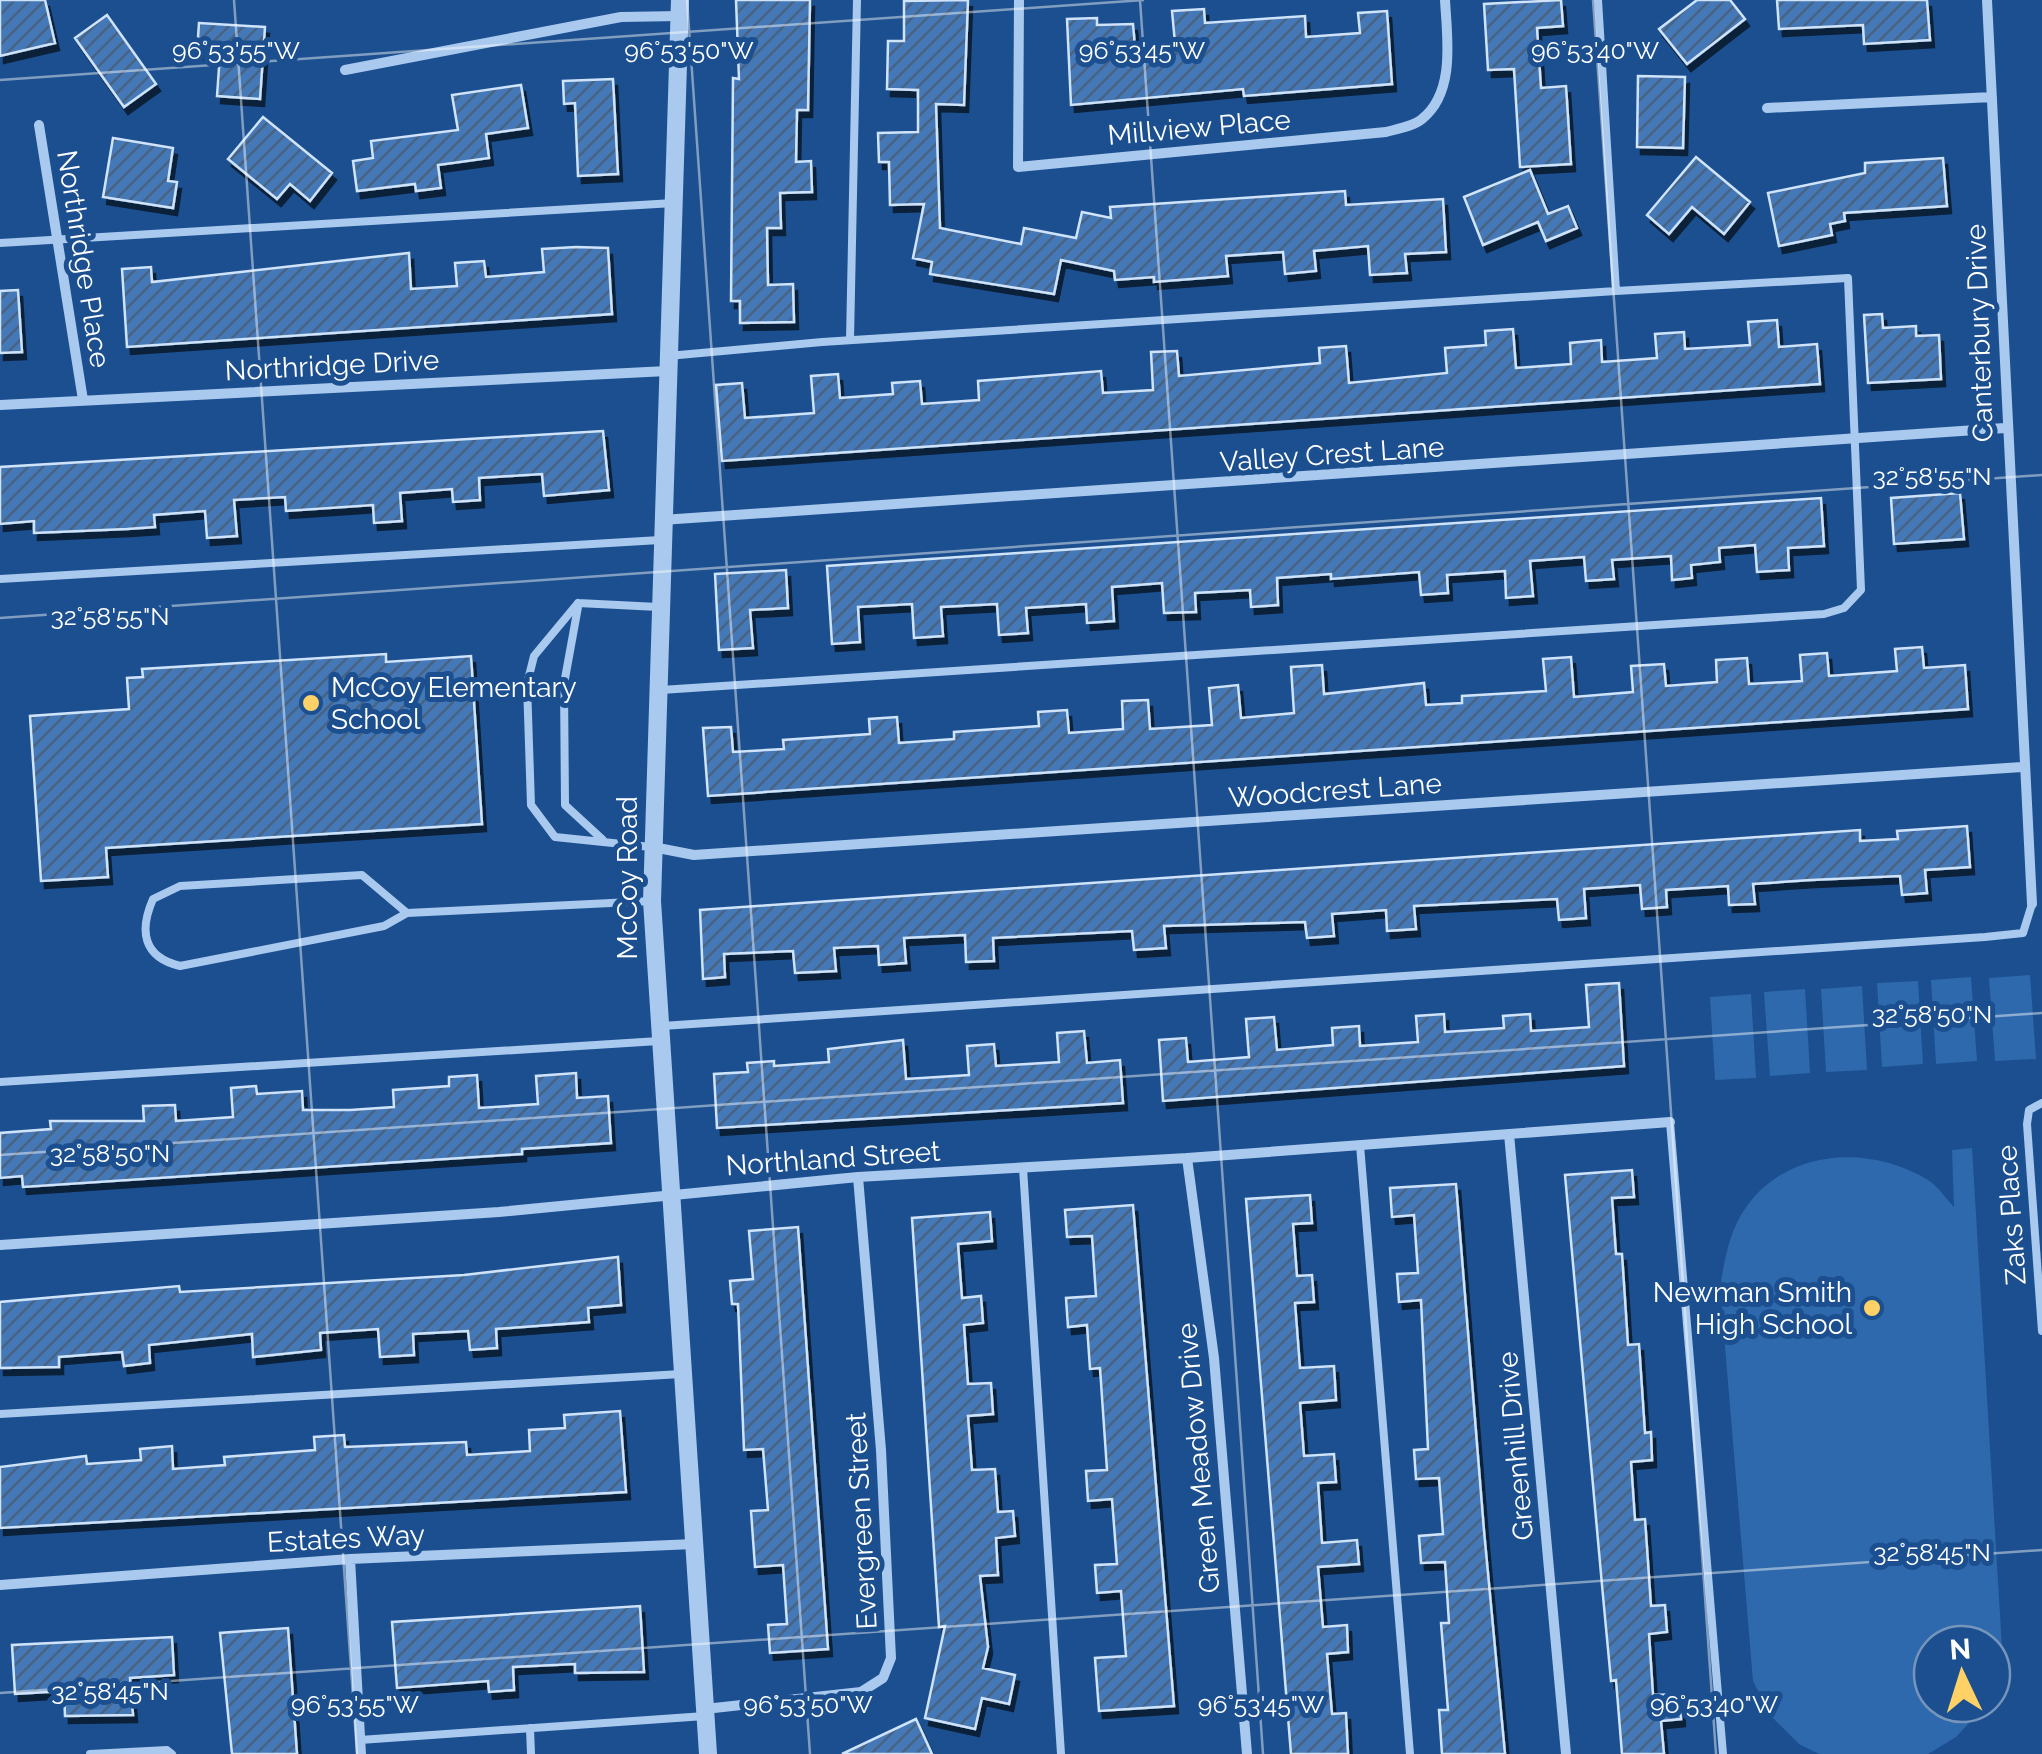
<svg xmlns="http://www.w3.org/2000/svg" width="2042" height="1754" font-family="Raleway,sans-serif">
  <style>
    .pitch { fill: #2e69ad }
    .building { fill: url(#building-hatch); stroke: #cfe3fa; stroke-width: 2.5; filter: url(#shadow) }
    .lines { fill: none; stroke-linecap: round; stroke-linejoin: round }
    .service { stroke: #a9c9ee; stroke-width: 8 }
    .minor { stroke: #a9c9ee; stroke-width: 10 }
    .tertiary { stroke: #a9c9ee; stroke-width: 18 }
    .ticks { fill: none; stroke: #fff; stroke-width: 2.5; stroke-opacity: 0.45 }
    .poi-dot { fill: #ffd166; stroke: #1b4f8f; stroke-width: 4 }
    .labels { text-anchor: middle; stroke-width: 10; stroke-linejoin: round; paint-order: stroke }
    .street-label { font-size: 28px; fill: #fff; stroke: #1b4f8f }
    .poi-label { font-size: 28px; fill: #fff; stroke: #1b4f8f; text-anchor: start }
    .ticks-label { font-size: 25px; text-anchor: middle; fill: #fff; stroke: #1b4f8f; stroke-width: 10; stroke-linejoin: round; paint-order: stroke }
  </style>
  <defs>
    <pattern id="building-hatch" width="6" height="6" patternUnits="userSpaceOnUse" patternTransform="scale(2.5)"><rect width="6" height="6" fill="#4478b7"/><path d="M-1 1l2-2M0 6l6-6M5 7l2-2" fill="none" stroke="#486282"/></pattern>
    <filter id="shadow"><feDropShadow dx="4" dy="7" stdDeviation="0" flood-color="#0009"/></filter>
  </defs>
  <rect width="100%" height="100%" fill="#1b4f8f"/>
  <path class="pitch" d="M2030,975L2036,1059L1995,1061L1989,978Z
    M1971,977L1977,1061L1936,1064L1931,980Z
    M1918,981L1923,1064L1882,1067L1877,983Z
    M1862,986L1867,1070L1826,1072L1821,989Z
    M1805,989L1810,1073L1770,1076L1764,992Z
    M1751,994L1756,1078L1715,1080L1710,997Z
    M1972,1148L2003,1665L1992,1692V1644H1932V1704H1987L1956,1737L1928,1754H1819L1799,1744L1771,1716L1753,1681L1720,1287C1725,1259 1729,1230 1747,1206C1789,1148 1870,1145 1928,1180C1938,1186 1946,1199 1954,1207L1952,1150Z"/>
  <path class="building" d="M0,0H45L55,43L0,56Z
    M736,0H810L808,110H797L796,162L811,161L812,192L780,193L781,228H767L768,285L793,284L794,322L740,323V301H731L733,78L739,79Z
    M968,0L964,105L936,104L940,228L1021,244L1024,228L1076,238L1082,212L1111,218L1110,207L1345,191L1346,205L1443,199L1446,252L1405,254L1407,273L1370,275L1368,246L1314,251L1316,271L1285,274L1283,252L1226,256L1228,276L1154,282V277L1115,280L1114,271L1061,260L1054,294L930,274L932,262L913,258L924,204L890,205L889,162H879L878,133L918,132V90L887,89L888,41H904V1Z
    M1561,0L1563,26L1537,28L1541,88L1566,86L1571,164L1520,167L1514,69L1488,70L1484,4Z
    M1697,0H1730L1745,19L1687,64L1659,29Z
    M1777,0H1927L1930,40L1864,44L1863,25L1779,29Z
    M1204,9L1205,23L1305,16L1306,37L1360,33L1358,13L1387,11L1392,84L1244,96L1243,89L1071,105L1067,19L1097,18V25L1133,24L1135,47L1175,43L1172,11Z
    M107,15L156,84L124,107L75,38Z
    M199,23L265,27L260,99L217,96L220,54L197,52Z
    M1638,76L1685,77L1683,148L1637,147Z
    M613,79L618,174L578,176L575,103L564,104L563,81Z
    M521,85L528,128L486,134L489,158L438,165L441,188L416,191L415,184L357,191L353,161L373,158L371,141L458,130L452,95Z
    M263,117L332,173L310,201L290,184L277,199L228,159Z
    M113,138L173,148L168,181L177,182L173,208L103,197Z
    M1696,157L1750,202L1724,234L1692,207L1669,234L1647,215Z
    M1943,158L1947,206L1844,213L1845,221L1830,224L1832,235L1779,246L1768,193L1865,173V163Z
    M1530,170L1548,214L1568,206L1577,228L1546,241L1538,222L1483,245L1464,197Z
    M576,247L608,248L612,314L127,347L122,269L151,267L152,282L409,253L411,289L457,286L455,263L484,261L486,277L544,272L542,249Z
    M18,290L22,352L0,353V291Z
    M1882,314L1883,328L1916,326V336L1939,335L1941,379L1868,383L1864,315Z
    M1777,320L1779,347L1817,344L1820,384L722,461L716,385L742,383L745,418L814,413L811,376L838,374L840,398L893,394L892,383L920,381L922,404L979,400L978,381L1101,371L1103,393L1153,390L1151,352L1177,351L1179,376L1320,363L1319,348L1346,346L1349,383L1447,373L1445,348L1486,345L1485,331L1513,329L1516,368L1571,364L1570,343L1601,340L1602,362L1657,358L1655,334L1684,332L1685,349L1750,345L1748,322Z
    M603,431L609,490L544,496L542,474L479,478L480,500L453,502L452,489L400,493L402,521L374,523L373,505L286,511L285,497L234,500L237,536L207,538L205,511L154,515L155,527L127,529L34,533V521L0,524V467Z
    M1960,493L1964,539L1894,544L1891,498Z
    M1821,498L1824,546L1788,548L1789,570L1757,572L1755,545L1719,548L1720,562L1691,565L1692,578L1672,580L1671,556L1612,560L1614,579L1586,581L1584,557L1530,561L1533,596L1506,598L1505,571L1447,575L1448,593L1421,595L1419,572L1331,579V574L1277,578L1278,605L1251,607L1250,590L1195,593L1196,612L1164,613L1162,583L1112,587L1114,621L1087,623L1086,604L1026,608L1028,633L999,635L997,604L941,607L943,636L914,638L912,604L858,607L860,642L832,644L827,566Z
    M786,570L788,608L750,610L753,648L719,650L715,574Z
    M1922,647L1924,668L1965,665L1968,709L708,796L703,728L731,727L733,752L784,749L783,740L870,734L869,719L897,717L899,743L954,739V732L1039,726L1038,712L1067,710L1069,733L1123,729L1122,701L1148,700L1150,729L1212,725L1209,688L1238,685L1241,718L1294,713L1291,667L1322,665L1324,694L1424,683L1426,705L1462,703V696L1546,691L1543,659L1571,657L1574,697L1633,692L1631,666L1664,664L1666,686L1717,682L1716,660L1747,658L1749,684L1802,681L1800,655L1827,653L1829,676L1897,671L1895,649Z
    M386,654V662L471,656L482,824L106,848L108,877L41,881L30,716L129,709L127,678L143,677L142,669Z
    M1967,826L1970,867L1925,870L1927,893L1902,895L1900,876L1811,880L1753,884L1755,904L1729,905L1728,886L1666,890L1667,907L1642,909L1640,885L1584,889L1586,918L1559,920L1557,899L1414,906L1416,929L1387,931L1386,910L1332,914L1334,936L1307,938L1305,922L1164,926L1166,948L1134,950L1132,931L993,938L994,961L966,962L965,935L904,938L906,963L879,965L878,946L834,948L836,971L795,973L793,951L724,954L725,977L703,979L700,910L1860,830V841L1898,839L1897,831Z
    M1619,983L1624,1066L1163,1101L1159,1040L1186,1038L1188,1062L1249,1057L1246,1019L1274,1017L1277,1050L1333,1045L1332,1028L1359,1026L1360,1046L1418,1042L1416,1016L1444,1014L1445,1032L1504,1028L1503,1016L1530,1014L1531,1031L1589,1027L1586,985Z
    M1084,1031L1087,1063L1120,1060L1123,1103L717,1128L714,1074L748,1072L747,1063L774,1061V1066L829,1062L828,1049L903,1040L906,1079L969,1075L967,1046L994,1044L996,1066L1059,1062L1057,1033Z
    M576,1073L577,1098L608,1096L611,1143L522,1149V1154L23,1187L22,1176L0,1178V1133L51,1129L50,1121H144L143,1106L175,1105L176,1121L233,1117L231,1088L256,1086L257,1094L302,1091L303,1110H350L394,1107L393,1090L449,1086V1077L477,1075L479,1108L538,1104L536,1076Z
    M1632,1170L1634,1197L1612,1198L1616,1254H1622L1628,1345L1639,1344L1645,1433L1651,1432L1652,1460L1631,1462L1635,1520L1645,1519L1651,1606L1665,1605L1667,1632L1649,1634L1653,1695L1680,1694L1681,1719L1661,1721L1664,1754H1622L1616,1680L1611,1681L1603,1596L1565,1175Z
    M1456,1184L1484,1531L1505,1754H1442L1439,1710H1448L1441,1623H1449L1445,1562L1421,1563L1419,1536L1443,1534L1439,1478L1416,1479L1414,1450L1428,1449L1421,1300L1399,1302L1397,1274L1418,1273L1414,1215L1392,1217L1390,1188Z
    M1310,1195L1312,1223L1293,1224L1297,1276L1312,1275L1314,1302L1295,1303L1300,1368L1334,1366L1336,1400L1300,1403L1304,1456L1334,1454L1336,1482L1318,1483L1322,1543L1357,1540L1359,1564L1318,1567L1323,1627L1347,1625L1348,1652L1327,1654L1332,1714L1346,1713L1348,1754H1291L1246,1199Z
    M1133,1205L1174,1706L1099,1711L1095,1658L1126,1656L1121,1591L1097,1593L1095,1565L1117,1564L1112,1499L1088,1501L1086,1471L1107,1470L1100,1368L1090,1369L1087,1325L1068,1327L1066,1298L1096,1296L1092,1236L1067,1237L1065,1210Z
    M990,1212L992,1241L958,1244L962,1298L981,1296L983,1323L964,1325L968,1384L991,1383L993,1414L968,1416L972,1470L995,1469L998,1512L1013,1511L1015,1536L996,1538L998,1575L980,1576L988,1647L983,1668L1015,1675L1009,1704L982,1698L975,1729L925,1718L945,1626L939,1627L912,1218Z
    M798,1227L828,1649L770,1653L768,1625L787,1624L783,1565L755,1567L751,1511L768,1510L763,1449L744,1450L738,1304H732L730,1281L753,1279L749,1231Z
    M618,1257L621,1305L588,1308L589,1322L496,1329L497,1348L470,1350L468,1331L413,1334L414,1355L380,1357L378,1329L320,1333L321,1350L253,1357L252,1334L149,1345L150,1363L124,1366L122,1352L59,1357V1367L0,1368V1302L179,1286L180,1292L464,1275Z
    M620,1411L626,1492L0,1528V1467L86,1456L87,1464L141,1460L140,1449L172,1446L173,1469L225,1465L224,1457L315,1450L314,1437L344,1435L345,1447L466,1442L467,1455L530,1451L529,1430L565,1428L564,1415Z
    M640,1606L644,1672L575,1673V1664L513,1667L514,1690L489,1692L488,1681L397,1688L392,1622Z
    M288,1628L297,1754H232L220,1633Z
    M172,1637L174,1675L130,1678L133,1715L65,1716L64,1691L15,1694L12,1645Z
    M916,1719L932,1754H842Z"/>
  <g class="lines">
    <path class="service" d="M0,243L674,203
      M850,340L857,0
      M668,356L822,342L1616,291L1598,0
      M0,579L660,540
      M578,603L534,656L527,684L531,805L555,837L651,847
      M578,603L658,607
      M578,607L564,684L565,805L603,840
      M661,690L1824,614L1844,608L1861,590L1848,278L1616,291
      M407,913L362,875L180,886L153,899C139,931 143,957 180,966L384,926L407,913L652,901
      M662,1026L1985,937L2023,933L2032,904
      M0,1082L659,1041
      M2042,1103L2029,1110L2027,1124L2042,1331
      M1670,1122L1723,1754
      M1360,1145L1410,1754
      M1023,1168L1061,1754
      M0,1414L681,1374
      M530,1728L531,1754
      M360,1740L705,1716
      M90,1754L167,1750L172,1754"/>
    <path class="minor" d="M1019,0L1018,167L1386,132C1397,129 1414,126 1422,119C1456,92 1447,37 1445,0
      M1987,0L2032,904
      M345,70L621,17L679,16
      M1767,108L1992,97
      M39,125L83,400
      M0,405L667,371
      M662,520L2005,428
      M653,847L694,855L2022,767
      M1509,1134L1566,1754
      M1187,1158L1214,1358L1247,1754
      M0,1245L499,1212L858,1177L1187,1158L1670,1122
      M350,1559L361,1754
      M0,1585L350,1559L694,1544
      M705,1709L861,1692L883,1678L891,1658L881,1450L858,1177"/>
    <path class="tertiary" d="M680,0L652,901L708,1754"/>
  </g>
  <path class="ticks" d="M234,0L357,1754M687,0L810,1754M1140,0L1263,1754M1593,0L1716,1754M0,80L1144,0M0,618L2042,475M0,1155L2042,1013M0,1693L2042,1550"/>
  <g class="poi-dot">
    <circle cx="311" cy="703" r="10"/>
    <circle cx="1872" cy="1308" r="10"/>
  </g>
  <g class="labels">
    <g class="street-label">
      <text transform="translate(1199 127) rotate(-5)" y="10">Millview Place</text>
      <text transform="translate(84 259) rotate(81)" y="10">Northridge Place</text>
      <text transform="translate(1979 333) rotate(-92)" y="10">Canterbury Drive</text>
      <text transform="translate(332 365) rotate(-3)" y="10">Northridge Drive</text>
      <text transform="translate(1332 454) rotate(-4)" y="10">Valley Crest Lane</text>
      <text transform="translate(1335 790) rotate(-4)" y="10">Woodcrest Lane</text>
      <text transform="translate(627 878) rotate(-90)" y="10">McCoy Road</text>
      <text transform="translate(833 1158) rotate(-4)" y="10">Northland Street</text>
      <text transform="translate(2011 1215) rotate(-94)" y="10">Zaks Place</text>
      <text transform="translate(1515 1446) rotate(-95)" y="10">Greenhill Drive</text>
      <text transform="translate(1198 1458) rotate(-95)" y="10">Green Meadow Drive</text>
      <text transform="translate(861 1521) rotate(-93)" y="10">Evergreen Street</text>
      <text transform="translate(346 1538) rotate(-3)" y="10">Estates Way</text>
    </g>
    <g class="poi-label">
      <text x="331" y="697">McCoy Elementary<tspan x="331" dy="32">School</tspan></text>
      <text x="1852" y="1302" text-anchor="end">Newman Smith<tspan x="1852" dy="32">High School</tspan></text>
    </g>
  </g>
  <g class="ticks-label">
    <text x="236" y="59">96°53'55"W</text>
    <text x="689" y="59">96°53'50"W</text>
    <text x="1142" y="59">96°53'45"W</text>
    <text x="1595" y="59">96°53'40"W</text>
    <text x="1932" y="485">32°58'55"N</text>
    <text x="110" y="625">32°58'55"N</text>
    <text x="1932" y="1023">32°58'50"N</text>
    <text x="110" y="1162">32°58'50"N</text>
    <text x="1932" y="1561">32°58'45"N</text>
    <text x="110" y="1700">32°58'45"N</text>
    <text x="355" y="1713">96°53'55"W</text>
    <text x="808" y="1713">96°53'50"W</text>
    <text x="1261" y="1713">96°53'45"W</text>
    <text x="1714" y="1713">96°53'40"W</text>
  </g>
  <g transform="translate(1962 1674) rotate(356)"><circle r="48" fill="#1b4f8f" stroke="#7695bc" stroke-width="2.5"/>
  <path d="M0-8L18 38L0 25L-18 38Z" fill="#ffd166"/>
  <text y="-15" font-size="28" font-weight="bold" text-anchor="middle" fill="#ffffff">N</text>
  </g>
</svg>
